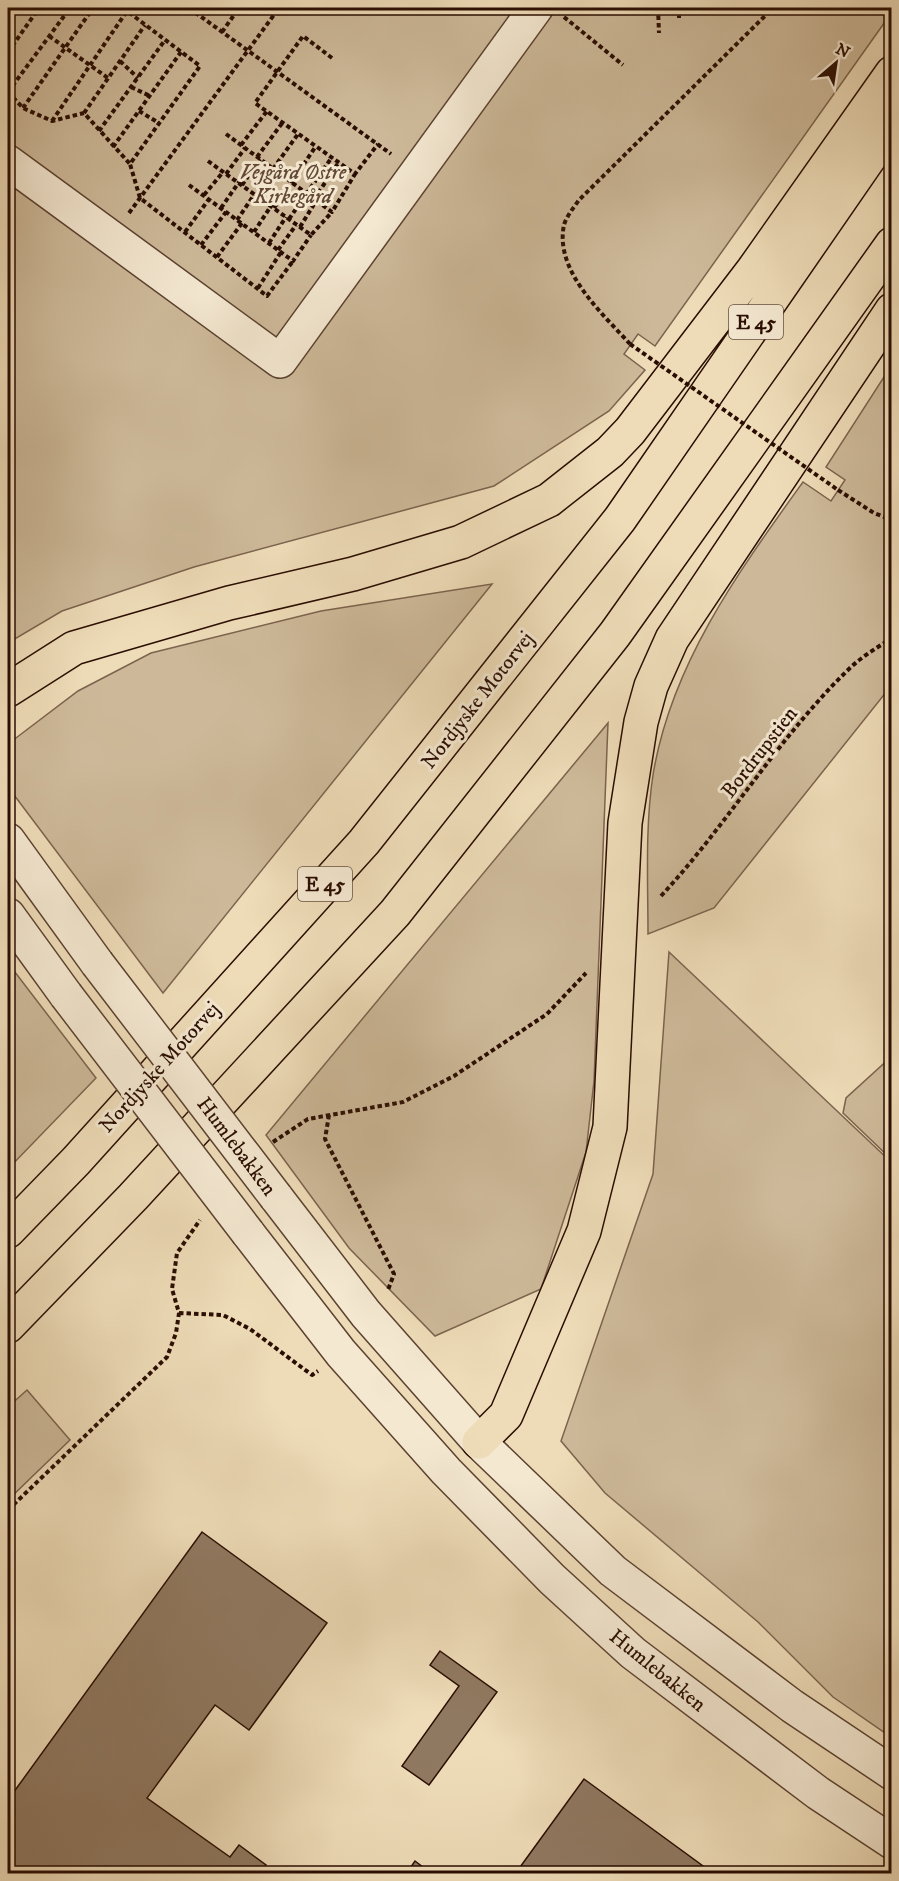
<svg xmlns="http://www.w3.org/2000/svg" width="899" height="1881" font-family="'IM FELL DW Pica',serif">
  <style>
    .green { fill: #cdb999; stroke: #7c634e; stroke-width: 1.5 }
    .building { fill: #907961; stroke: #2a0d02; stroke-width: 1.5 }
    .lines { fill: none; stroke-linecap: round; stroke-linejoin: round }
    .minor-casing { stroke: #5b4130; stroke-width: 36 }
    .highway-casing { stroke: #2a0d02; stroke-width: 36 }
    .path { stroke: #2a0d02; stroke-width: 4; stroke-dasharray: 4.5 3; stroke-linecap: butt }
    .minor { stroke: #f4e8d1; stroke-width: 33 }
    .highway { stroke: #eedcb8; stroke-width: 33 }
    .minor-bridge-casing { stroke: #5b4130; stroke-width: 36; stroke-linecap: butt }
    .path-bridge { stroke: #2a0d02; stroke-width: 4; stroke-dasharray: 4.5 3; stroke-linecap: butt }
    .minor-bridge { stroke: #f4e8d1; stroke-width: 33 }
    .labels { text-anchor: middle; stroke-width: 6; stroke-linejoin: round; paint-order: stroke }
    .shield { fill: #f4e8d1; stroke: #674f40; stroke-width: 1.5 }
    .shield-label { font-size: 20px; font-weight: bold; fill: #2a0d02 }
    .park-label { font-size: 21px; font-style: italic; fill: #634937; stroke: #f4e8d1 }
    .street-label { font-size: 21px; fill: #2a0d02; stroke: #f4e8d1 }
  </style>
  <rect width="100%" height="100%" fill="#eedcb8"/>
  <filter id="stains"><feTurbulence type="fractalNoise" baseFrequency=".00333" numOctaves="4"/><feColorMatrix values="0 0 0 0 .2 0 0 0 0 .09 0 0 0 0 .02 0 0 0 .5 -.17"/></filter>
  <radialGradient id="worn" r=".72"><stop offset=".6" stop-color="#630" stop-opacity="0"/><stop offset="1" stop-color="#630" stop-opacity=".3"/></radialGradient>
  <path class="green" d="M8,8H891L892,12L655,346L638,334L624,354L645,370L609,411L494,486L194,567L62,611L8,643Z
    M891,366V686L714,908L648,934C648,882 645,827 653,775C671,664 739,571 803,482L831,501L845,480L826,467Z
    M492,584L163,993L8,787V744L78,691L151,653L321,611Z
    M608,723L594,1081L586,1152L541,1289L435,1336L349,1248L266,1135Z
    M669,952L891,1162V1737L833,1697L758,1622L605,1493L561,1441L653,1174Z
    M8,963L96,1078L8,1169Z
    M891,1057V1159L843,1113L846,1098Z
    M27,1390L70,1440L8,1500V1407Z"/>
  <path class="building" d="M202,1532L327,1623L249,1730L215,1705L147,1798L230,1857L239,1845L266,1865L260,1874H8V1800Z
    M440,1651L497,1692L429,1785L402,1766L459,1686L430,1665Z
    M584,1779L714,1874H515Z
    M415,1861L432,1874H406Z"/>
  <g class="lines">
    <defs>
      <path id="minor" d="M8,162L280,361L536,8
        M8,840L97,963
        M8,915L66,995
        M276,1197L366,1314L479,1442L613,1571L792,1706L892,1773
        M248,1233L341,1353L446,1471L552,1579L633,1653L818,1793L892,1842"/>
      <path id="highway" d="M8,690L74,648L229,603L353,574L461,542L549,500L610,452L630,431L753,270L892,73
        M8,1231L76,1161L364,842L620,519L892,125
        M8,1326L133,1197L395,913L615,634L892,244
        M479,1442L506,1415L584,1231L610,1127L625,823L641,722L651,686L672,639L892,310"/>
    </defs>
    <use href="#minor" class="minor-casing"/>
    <use href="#highway" class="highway-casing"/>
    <path class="path" d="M123,8L200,66L130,164L140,198L267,296L293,261
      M189,8L391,154
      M658,8L659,33
      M679,8V18
      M564,17L623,65
      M222,32L239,8
      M49,36L108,78
      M8,52L39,8
      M332,58L303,36L255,103L355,174L378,144
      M120,61L138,78
      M131,87L150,96
      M8,92L23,108L52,121L84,113L130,164
      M8,92L70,8
      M23,108L93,8
      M139,111L159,123
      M84,113L145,25
      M52,121L127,11
      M99,131L165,40
      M226,134L332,212L355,174
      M241,145L267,111
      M113,147L181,52
      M257,157L283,122
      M208,161L311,235L332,212
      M273,169L298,134
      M226,174L245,148
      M189,185L293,261L311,235
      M242,185L260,159
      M204,195L223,172
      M258,197L275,171
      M314,199L339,162
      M221,208L239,182
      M274,208L316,146
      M129,213L279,8
      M289,219L332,157
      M237,220L254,195
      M300,227L316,201
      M185,232L209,199
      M254,232L271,206
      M269,243L286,217
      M201,245L226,212
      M278,250L296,225
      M217,257L242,223
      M258,288L281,252
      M630,344C603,314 554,271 564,225C566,217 574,207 579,200L773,8
      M838,490L874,513L892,520
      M661,896C728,824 779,736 851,667C863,656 878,647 892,638
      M329,1115L325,1139L394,1274L388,1290
      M273,1142L308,1119L403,1102L454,1076L547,1014L586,973
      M179,1313L223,1315L250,1329L312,1375L318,1371
      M8,1510L167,1357L176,1333L179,1313L172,1289L177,1253L200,1220"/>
    <use href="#minor" class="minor"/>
    <use href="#highway" class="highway"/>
    <defs>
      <path id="minor-bridge" d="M97,963L276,1197
        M66,995L248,1233"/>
    </defs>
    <use href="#minor-bridge" class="minor-bridge-casing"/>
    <path class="path-bridge" d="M630,344L838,490"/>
    <use href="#minor-bridge" class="minor-bridge"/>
  </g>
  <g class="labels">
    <g class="shield">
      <rect x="729" y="305" width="54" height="34" rx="4.5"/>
      <rect x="298" y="867" width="54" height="34" rx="4.5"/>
    </g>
    <g class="shield-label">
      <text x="756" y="329">E 45</text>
      <text x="325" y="891">E 45</text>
    </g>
    <g class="park-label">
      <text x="293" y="179">Vejgård Østre<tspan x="293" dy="24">Kirkegård</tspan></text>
    </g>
    <g class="street-label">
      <text transform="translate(477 700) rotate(-52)" y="7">Nordjyske Motorvej</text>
      <text transform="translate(759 752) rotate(-52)" y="7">Bordrupstien</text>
      <text transform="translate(159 1067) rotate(-48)" y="7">Nordjyske Motorvej</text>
      <text transform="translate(237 1146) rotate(53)" y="7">Humlebakken</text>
      <text transform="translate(658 1670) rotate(39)" y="7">Humlebakken</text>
    </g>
  </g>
  <rect width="899" height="1881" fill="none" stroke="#eedcb8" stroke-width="30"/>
  <rect x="9" y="9" width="881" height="1863" fill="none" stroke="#2a0d02" stroke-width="3"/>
  <rect x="15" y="15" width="869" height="1851" fill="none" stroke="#2a0d02" stroke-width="1.5"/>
  <g transform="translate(836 63) rotate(29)" stroke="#f4e8d1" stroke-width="4.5" paint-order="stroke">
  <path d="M0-4.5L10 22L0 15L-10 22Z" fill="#2a0d02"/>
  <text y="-9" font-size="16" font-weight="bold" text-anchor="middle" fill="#2a0d02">N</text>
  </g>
  <rect width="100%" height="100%" filter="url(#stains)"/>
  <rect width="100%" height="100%" fill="url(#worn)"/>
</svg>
